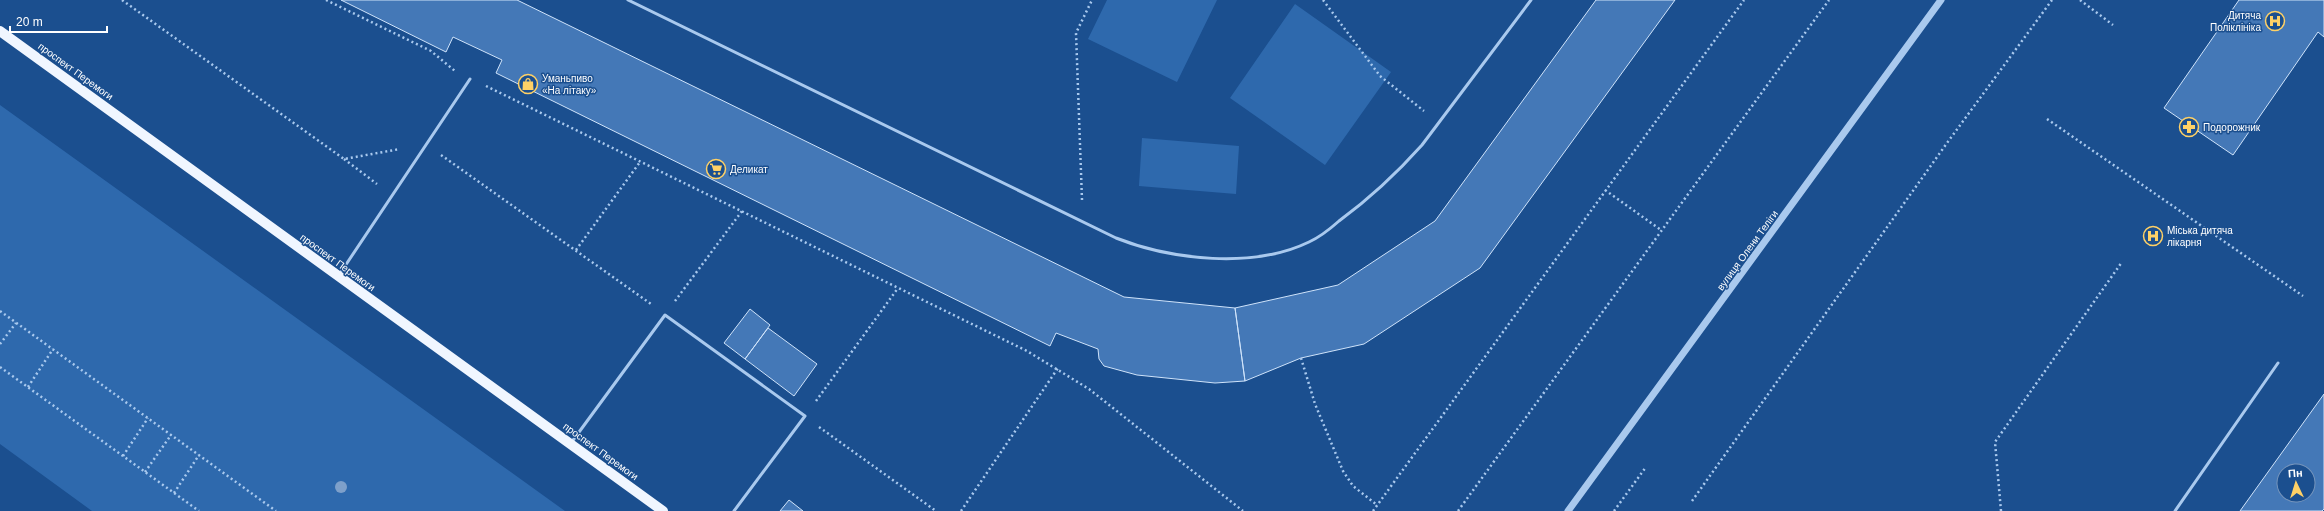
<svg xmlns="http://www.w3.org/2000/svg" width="2324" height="511" font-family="Arial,sans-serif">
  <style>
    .green { fill: #2e69ad }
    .building { fill: #4478b7; stroke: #cfe3fa; fill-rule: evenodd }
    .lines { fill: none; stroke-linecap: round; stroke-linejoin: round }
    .path { stroke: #a9c9ee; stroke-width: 2.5; stroke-dasharray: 2 3; stroke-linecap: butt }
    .service { stroke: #a9c9ee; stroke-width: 3 }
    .tertiary { stroke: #a9c9ee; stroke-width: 7 }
    .primary { stroke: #f0f6ff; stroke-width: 10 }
    .tree { fill: #7ea0ca }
    .labels { text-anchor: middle; stroke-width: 3; stroke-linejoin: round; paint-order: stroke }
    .poi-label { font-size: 10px; fill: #fff; stroke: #1b4f8f; text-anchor: start }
    .street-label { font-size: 10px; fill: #fff; stroke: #1b4f8f }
  </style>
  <rect width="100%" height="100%" fill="#1b4f8f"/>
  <path class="green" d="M1107,0H1217L1177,82L1088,39Z
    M1295,4L1391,72L1325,165L1230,98Z
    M0,105L565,511H92L0,444Z
    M1142,138L1239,146L1236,194L1139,186Z"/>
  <path class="building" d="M341,0H517L1124,297L1235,308L1245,381L1215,383L1137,375L1104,366L1099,359L1098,349L1056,333L1050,346L496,73L502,60L453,37L446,52Z
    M1596,0H1675L1480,268L1364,344L1301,358L1245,381L1235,308L1338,285L1435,221Z
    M2239,0H2324V37L2318,32L2233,155L2164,108Z
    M750,309L770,325L745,359L724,343Z
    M768,328L817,364L794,396L745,359Z
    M2324,394V509L2322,511H2240ZM2284,471H2308V495H2284Z
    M789,500L803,511H780Z"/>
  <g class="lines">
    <path class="path" d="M122,0L344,159L400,149
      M326,0L431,51L455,71
      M1323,0L1380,76L1424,111
      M2080,0L2113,25
      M486,86L1027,351L1089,389L1243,511
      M2047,119L2303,296
      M441,155L651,304
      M344,159L377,184
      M1605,190L1661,230
      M1082,200L1076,33L1092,0
      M576,250L640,162
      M675,301L742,211
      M0,311L276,511
      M0,344L16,323
      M1301,358L1315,404L1343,471L1353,486L1377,505
      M0,367L199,511
      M28,387L53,349
      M816,401L898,288
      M819,427L936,511
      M123,456L148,418
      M145,472L171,435
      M174,493L199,455
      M1692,501L1947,143L2052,0
      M961,511L1058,368
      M1373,511L1744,0
      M1458,511L1829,0
      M1614,511L1646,467
      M2001,511L1995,442L2122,262"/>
    <path class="service" d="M628,0L1116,238C1172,260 1253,269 1309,242C1320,237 1330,229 1339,221C1369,199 1397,173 1422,145L1531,0
      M339,275L470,79
      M571,443L665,315L805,416L734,511
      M2175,511L2278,363"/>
    <path class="tertiary" d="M1568,511L1941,0"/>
    <path class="primary" d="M0,31L663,511"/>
  </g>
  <circle class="tree" cx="341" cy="487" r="6"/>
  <defs>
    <symbol id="hospital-ring" viewBox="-11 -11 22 22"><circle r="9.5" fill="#1b4f8f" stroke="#ffd166" stroke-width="1.5"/><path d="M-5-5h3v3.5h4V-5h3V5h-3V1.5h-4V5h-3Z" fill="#ffd166"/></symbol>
    <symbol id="shop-ring" viewBox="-11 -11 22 22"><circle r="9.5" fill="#1b4f8f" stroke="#ffd166" stroke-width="1.5"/><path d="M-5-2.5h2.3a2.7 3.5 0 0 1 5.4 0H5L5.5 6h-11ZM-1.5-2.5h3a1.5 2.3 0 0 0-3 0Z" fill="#ffd166"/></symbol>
    <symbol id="pharmacy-ring" viewBox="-11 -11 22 22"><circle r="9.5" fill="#1b4f8f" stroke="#ffd166" stroke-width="1.5"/><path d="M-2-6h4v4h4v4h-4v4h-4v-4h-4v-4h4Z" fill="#ffd166"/></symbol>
    <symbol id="supermarket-ring" viewBox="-11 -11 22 22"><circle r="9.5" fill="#1b4f8f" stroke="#ffd166" stroke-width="1.5"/><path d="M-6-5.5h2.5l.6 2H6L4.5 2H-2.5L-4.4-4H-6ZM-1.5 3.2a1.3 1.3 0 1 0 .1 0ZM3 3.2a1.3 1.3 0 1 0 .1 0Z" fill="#ffd166"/></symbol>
  </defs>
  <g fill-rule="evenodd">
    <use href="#hospital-ring" x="2264" y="10" width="22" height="22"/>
    <use href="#shop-ring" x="517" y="73" width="22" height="22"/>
    <use href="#pharmacy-ring" x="2178" y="116" width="22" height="22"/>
    <use href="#supermarket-ring" x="705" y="158" width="22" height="22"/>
    <use href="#hospital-ring" x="2142" y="225" width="22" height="22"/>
  </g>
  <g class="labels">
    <g class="poi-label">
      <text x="2261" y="19" text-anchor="end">Дитяча<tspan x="2261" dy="12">Поліклініка</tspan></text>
      <text x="542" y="82">Уманьпиво<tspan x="542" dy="12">«На літаку»</tspan></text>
      <text x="2203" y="131">Подорожник</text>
      <text x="730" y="173">Деликат</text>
      <text x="2167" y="234">Міська дитяча<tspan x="2167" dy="12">лікарня</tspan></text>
    </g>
    <g class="street-label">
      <text transform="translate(76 71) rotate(36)" y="4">проспект Перемоги</text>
      <text transform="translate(1747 250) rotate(-54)" y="4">вулиця Олени Теліги</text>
      <text transform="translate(338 262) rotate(36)" y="4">проспект Перемоги</text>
      <text transform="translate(601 451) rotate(36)" y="4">проспект Перемоги</text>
    </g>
  </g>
  <g transform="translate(2296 483) rotate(356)"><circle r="19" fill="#1b4f8f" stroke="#7695bc"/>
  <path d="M0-3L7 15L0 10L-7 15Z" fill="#ffd166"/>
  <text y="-6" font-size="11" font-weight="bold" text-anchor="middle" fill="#ffffff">Пн</text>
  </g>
  <path d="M10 26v6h97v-6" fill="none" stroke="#ffffff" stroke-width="2"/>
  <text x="16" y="26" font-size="12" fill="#ffffff" stroke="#1b4f8f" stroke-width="3" paint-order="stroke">20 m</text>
</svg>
